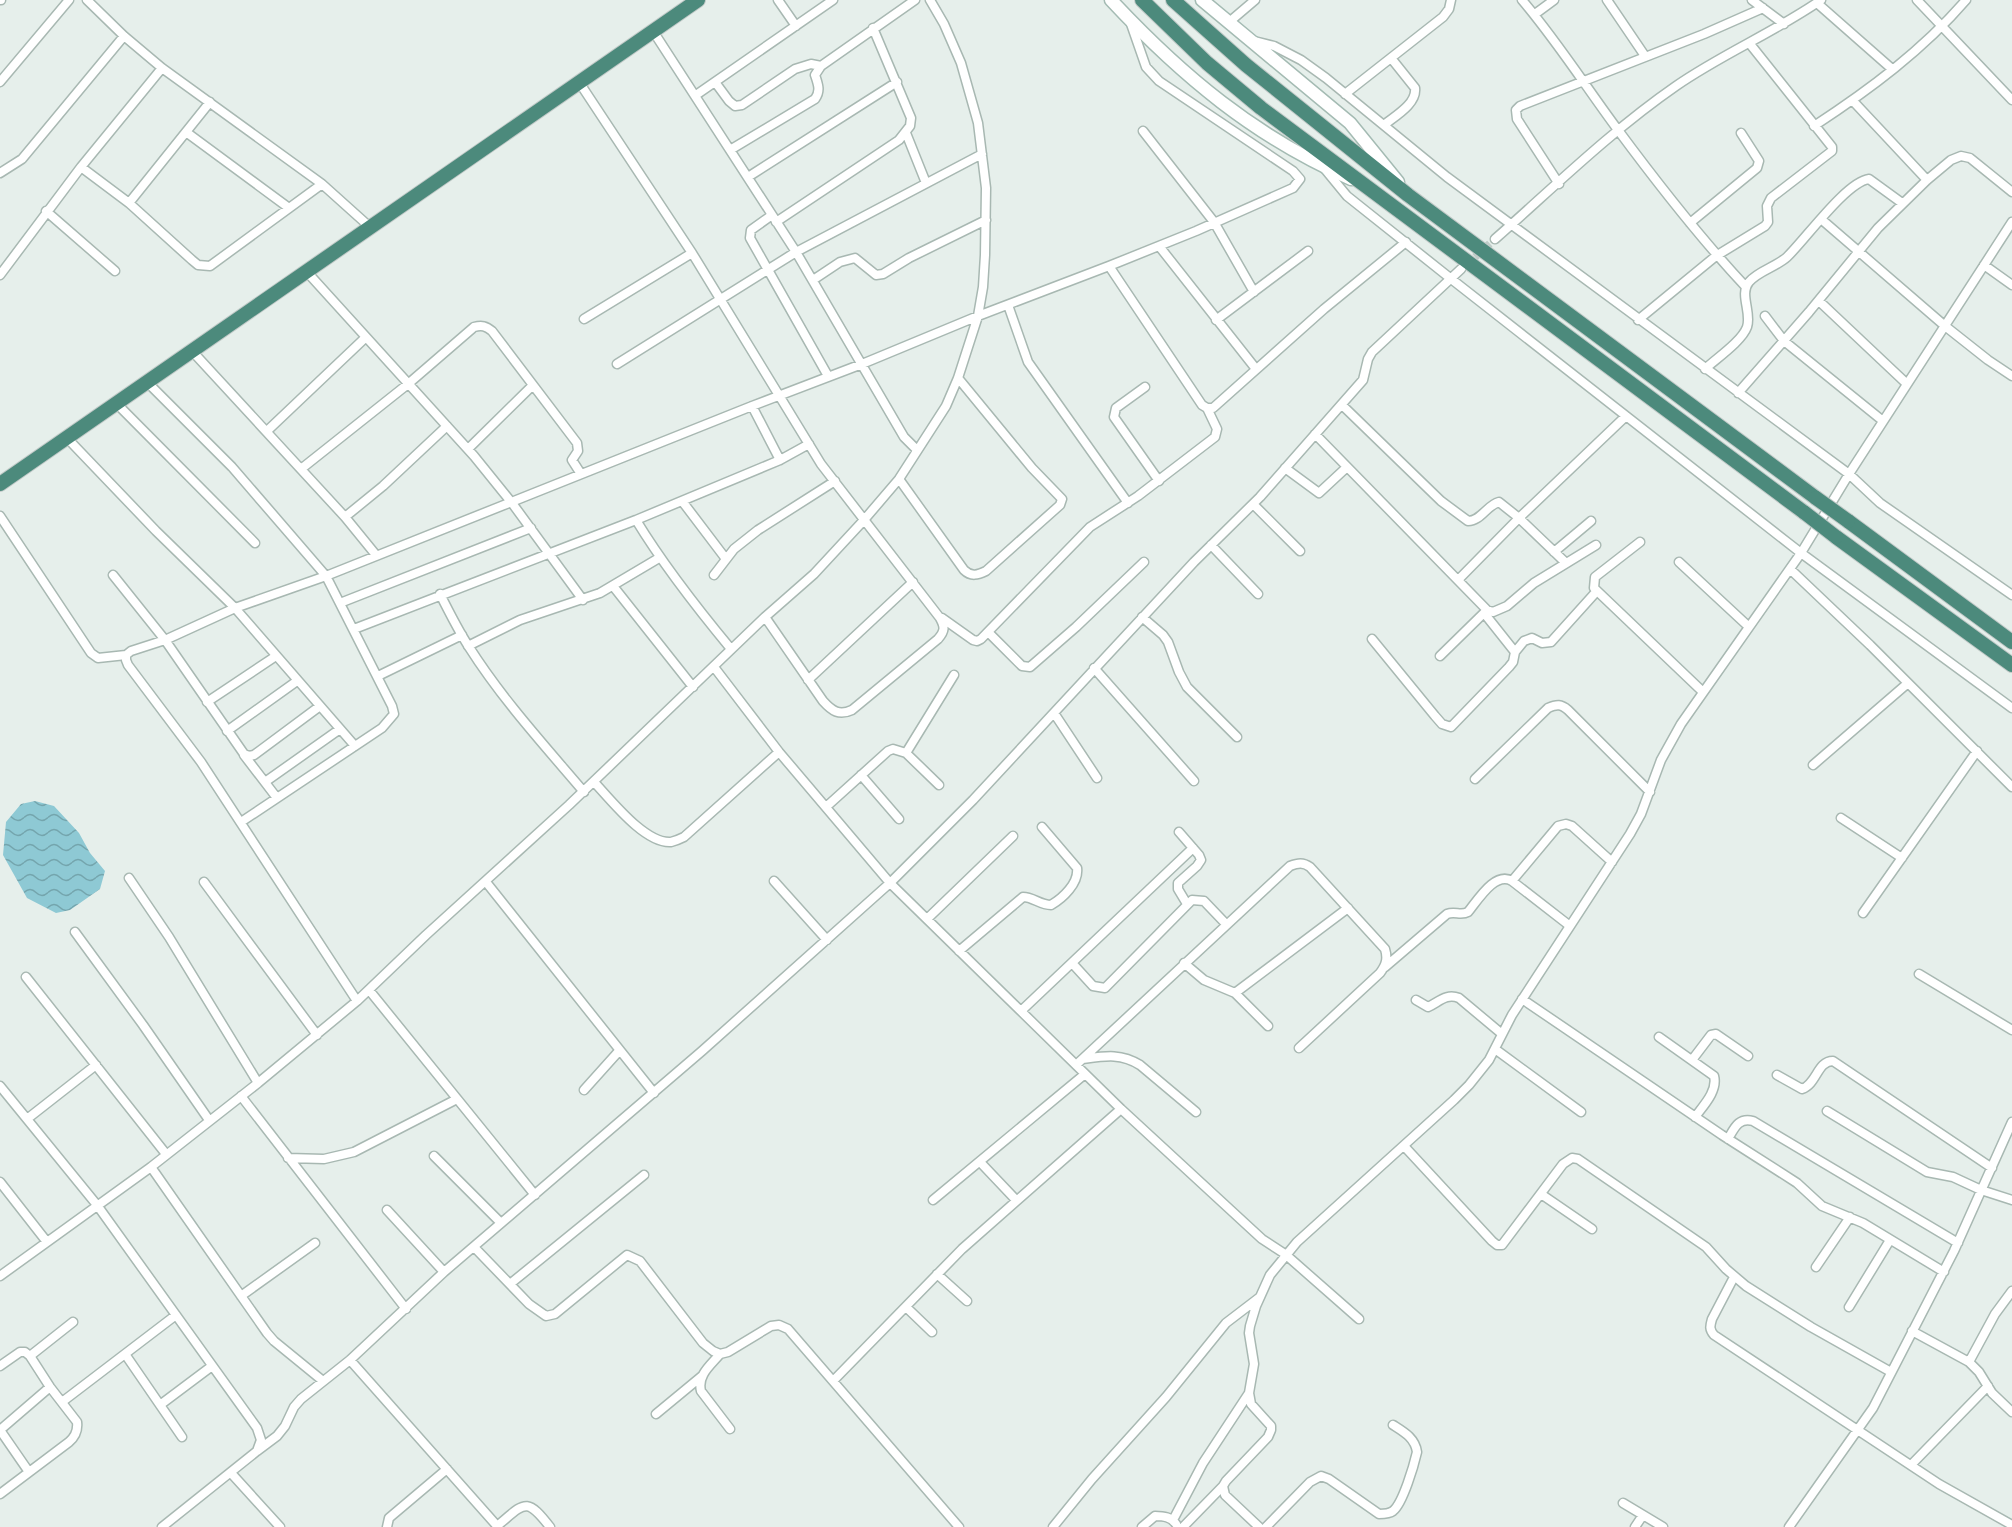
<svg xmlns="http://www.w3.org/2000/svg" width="2012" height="1527" font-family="Arial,sans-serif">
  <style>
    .water { fill: url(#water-waves) }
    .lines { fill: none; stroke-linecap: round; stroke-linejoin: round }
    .minor-tunnel { stroke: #bfccc8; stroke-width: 8; stroke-dasharray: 8 4; stroke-linecap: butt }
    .minor-casing { stroke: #a8b8b2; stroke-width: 11 }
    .secondary-casing { stroke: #a4bbb3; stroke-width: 15 }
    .trunk-casing { stroke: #c2cac8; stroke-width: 16 }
    .minor { stroke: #fff; stroke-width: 8 }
    .secondary { stroke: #fff; stroke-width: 12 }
    .trunk { stroke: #4c8a7c; stroke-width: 14 }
    .trunk-bridge-casing { stroke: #c2cac8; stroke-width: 16; stroke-linecap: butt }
    .trunk-bridge { stroke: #4c8a7c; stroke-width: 14 }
  </style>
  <defs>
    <pattern id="water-waves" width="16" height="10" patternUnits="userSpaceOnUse" patternTransform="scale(1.5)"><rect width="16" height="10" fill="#8ec9d4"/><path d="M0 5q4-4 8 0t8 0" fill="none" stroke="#74a5ad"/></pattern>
  </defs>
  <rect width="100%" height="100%" fill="#e6efeb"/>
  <path class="water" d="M35,801L54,806L79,833L90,853L105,871L100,889L70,910L56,913L27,898L3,855L6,822L21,804Z"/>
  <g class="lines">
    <path class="minor-tunnel" d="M1466,265L1495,239"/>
    <defs>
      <path id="minor" d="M0,0H1
        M87,0L124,36L162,68L322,184L371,228
        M778,0L796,26
        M1522,0C1557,41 1586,87 1618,130C1658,184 1700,238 1746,287
        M1607,0L1645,56
        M1752,0L1784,24
        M1917,0L2012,100
        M1817,3L1892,69
        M1535,14L1554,0
        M1228,23L1255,0
        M653,31L796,252L904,437L917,450
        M1254,41L1274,46L1301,60L1326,78L1447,177L1849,474L1880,503L2012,595
        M0,82L69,0
        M579,82L692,253L821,464L940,618C945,627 945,631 938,639L852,710C839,716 832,711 823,701L765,617
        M715,82L729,101L735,106L742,105L795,69L811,64L821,66
        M1345,94L1443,17L1449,9L1451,0
        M696,95L833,0
        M1853,101L1927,180
        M1384,125C1395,116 1417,104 1415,88L1391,58
        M1814,126C1869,90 1923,50 1966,0
        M1143,131L1214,222L1254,292
        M186,132L289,208
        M906,133L926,183
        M730,150L815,99C821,91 818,84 815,75L821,66L915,0
        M81,167L129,203L192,260L198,265L210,266L322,184
        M1324,168L1347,196L1450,278L1801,553L2012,708
        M0,173L22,159L124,36
        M748,177L897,82
        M1559,184L1517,119L1516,110L1520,106L1704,34L1763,8
        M129,203L210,102
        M46,211L115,271
        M772,215L751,230L750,238L828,376
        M1821,219L1945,326L1988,360L2012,376
        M776,222L899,140L910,126L911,118L873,28
        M1690,223L1757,168L1759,161L1741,133
        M1495,239C1554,187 1611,131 1676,86C1722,54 1775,32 1821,0
        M1159,246L1256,369
        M1984,265L2012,285
        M1109,266L1202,405L1207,408H1213L1324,309L1406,242
        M307,272L474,456L512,503L583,600
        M0,275L81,167L162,68
        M813,280L840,262L855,258L876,275L883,274L909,258L986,220
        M1819,301L1907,384
        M1008,305L1028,362L1128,503
        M1765,316L1784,341L1883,421
        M584,319L692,253
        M1216,320L1308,251
        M1638,320L1716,256L1765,226L1768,222L1767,206L1771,198L1832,151V147L1750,44
        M192,351L345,517L376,555
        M617,364L796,252L982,154
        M1705,369C1717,358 1742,341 1747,327C1752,313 1739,294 1749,282C1758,271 1776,267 1787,257C1805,240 1846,182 1869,179L1902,203
        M148,383L232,467L326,576L392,706L394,714L382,728L241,822
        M1145,387L1116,408L1114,417L1159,481
        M1738,393L1809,312L1878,228L1927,180L1951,160L1961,156L1970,158L2012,192
        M117,404L255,543
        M1342,405L1441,501L1468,521C1481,521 1487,505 1499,502L1519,518L1566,563
        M752,406L780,460
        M267,431L365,338
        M1315,434L1487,610L1493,612L1507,606L1534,583L1596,545
        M67,438L156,531L235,608L355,746
        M468,449L533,385
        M1285,468L1319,493L1347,467
        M301,469L408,384L474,327C482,325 486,326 492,331L577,443L578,451L572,460L581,474
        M899,479L964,570C971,577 978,575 986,571L1060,505L1062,499L1032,468L958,378
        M682,501L726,559
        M1253,504L1300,551
        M0,516L91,653L98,658L126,655
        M345,517L383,486L447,426
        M636,520C664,566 697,608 731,649
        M1640,542L1595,577L1594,588L1703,692
        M1211,545L1258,594
        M1554,552L1591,521
        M1679,562L1749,627
        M1790,569L1870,645L2012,787
        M113,575L165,640L244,754L249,756L254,755L320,706
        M714,575L734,549L758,530L835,481
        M1458,580L1519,518L1626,416
        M613,586L693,687
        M440,594C449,612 458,630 469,647C502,699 544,745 584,792
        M340,603L531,528
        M1142,617L1163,635L1168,642L1179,672L1187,687L1237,737
        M942,618L973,640L977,641L981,639L1090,527L1138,496L1215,437L1217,429L1207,408
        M354,629L636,520L780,460L809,444
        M988,632L1022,666L1030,667L1076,627L1144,562
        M1372,639L1435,716L1442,724L1451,727L1509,667L1513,662L1515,652L1484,613
        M468,646L520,620L600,593L659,558
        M1515,652L1524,641L1532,638L1542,643L1551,642L1596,592
        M1440,656L1487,610
        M714,667L779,752L890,883L1121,1109L1262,1239L1285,1254L1359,1319
        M1094,668L1194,781
        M378,676L462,635
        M808,680L913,582
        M207,702L276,656
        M1054,713L1097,778
        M227,731L297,681
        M906,753L954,675
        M244,755L277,798
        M1813,765L1908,683
        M861,775L899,819
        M1475,779L1548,708C1557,704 1561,704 1568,710L1650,792
        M265,782L340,729
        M594,782C611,800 645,844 671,842C675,841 680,839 684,837L779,752
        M826,807L888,751L893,749L906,753L939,785
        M1841,818L1902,858
        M1179,832L1199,855L1201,860L1197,866L1178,883V889L1187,904
        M129,878L169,937L258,1083
        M774,881L827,940
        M1512,881L1558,826L1566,824L1572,826L1612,862
        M204,882L317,1035
        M486,882L654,1093
        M1863,913L1977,751
        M927,919L1013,836
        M75,932L143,1025L209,1120
        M959,951L1023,897C1033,897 1040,905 1051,905C1063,898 1079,883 1077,868L1042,827
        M1072,963L1093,986L1105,988L1192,900L1204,901L1226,924
        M1184,963L1204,980L1235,993L1268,1026
        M1385,967L1447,914C1455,911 1461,916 1468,912C1478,900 1495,871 1512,881L1570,926
        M1919,974L2012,1030
        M26,977L166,1154
        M369,990L535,1195
        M1235,993L1348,908
        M1522,999L1722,1135L1797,1183L1822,1206L1863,1223L1944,1272
        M1416,1000L1428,1007C1439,1002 1446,993 1459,998L1502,1034
        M357,1001L201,762L128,665L126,660V655L131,651L165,640L235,608L326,576L752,406L862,364L978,316L1109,266L1196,231L1293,188L1300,179L1293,171L1159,81L1146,67L1131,24
        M1021,1011L1193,848
        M1659,1037L1714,1076C1718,1091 1703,1106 1695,1117
        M1495,1049L1581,1112
        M1083,1059C1105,1056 1121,1053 1140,1065L1196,1112
        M1692,1060L1711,1035L1716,1034L1748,1056
        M1076,1065L1290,866C1298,863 1303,862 1310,867L1385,949C1388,959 1386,965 1380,973L1299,1048
        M1777,1075L1802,1089C1817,1084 1817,1061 1833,1061L1992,1168
        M0,1086L97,1205L257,1428L261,1440L257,1451L162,1527
        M584,1090L619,1051
        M241,1096L406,1309
        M1827,1111L1927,1172L1953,1177L1981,1190L2012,1200
        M27,1119L96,1065
        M1728,1139C1734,1129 1738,1117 1753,1121L1958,1243
        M1404,1146L1492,1241L1497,1245H1502L1563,1164L1572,1158L1578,1159L1706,1247L1726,1269L1746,1286L1811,1327L1891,1372
        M434,1156L501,1223
        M288,1158L324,1159L354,1152L457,1099
        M980,1162L1016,1200
        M151,1167L267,1333L274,1341L323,1381
        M0,1182L47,1242
        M1541,1194L1592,1229
        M933,1200L1085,1074
        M387,1210L444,1272
        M474,1247L529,1304L546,1316L555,1314L627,1255L640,1261L703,1343L713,1351L720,1354L728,1352L771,1326L779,1325L788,1329L959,1527
        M1816,1267L1850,1217
        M937,1274L967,1301
        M0,1276L151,1167L258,1083L357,1001L426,935L569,805L765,617L814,574L864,520L899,479L946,406L958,378L978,316L983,287L985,255L986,188L978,123L961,63L944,24L930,0
        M1734,1277L1712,1319C1710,1326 1709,1329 1714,1335L1939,1484L2012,1525
        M510,1284L644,1175
        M241,1296L315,1243
        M906,1307L932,1332
        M1849,1307L1890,1240
        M1912,1331L1969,1362L1979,1372L1992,1393L2012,1412
        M125,1354L182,1437
        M720,1354C711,1365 697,1375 701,1391L730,1429
        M30,1356L73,1322
        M350,1360L498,1527
        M1969,1362L1995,1314L2012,1291
        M0,1366L20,1352H25L30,1356L50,1387L77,1422C78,1430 76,1436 69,1442L0,1494
        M833,1381L962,1249L1121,1109
        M62,1402L176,1315
        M160,1405L212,1366
        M656,1414L702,1376
        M0,1430L50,1387
        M0,1430L29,1472
        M257,1451L277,1436L285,1426L294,1407L301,1399L350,1360L444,1272L702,1051L890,883L973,800L1194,562L1260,497L1363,380L1368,359L1372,352L1461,269
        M1911,1465L1988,1386
        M231,1473L280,1527
        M1623,1503L1663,1527
        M1173,1520L1203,1463L1249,1393
        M497,1526C525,1503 526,1496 550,1527
        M387,1527L389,1518L447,1469
        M1053,1527L1092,1479L1166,1397L1226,1323L1260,1297
        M1142,1527L1155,1516C1164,1516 1171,1517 1176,1524
        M1183,1527L1223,1486
        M1259,1527L1225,1495L1223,1486L1226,1481L1268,1437L1271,1430V1426L1251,1404L1249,1393L1254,1364L1249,1333L1250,1326L1256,1306L1270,1275L1297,1242L1454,1100L1469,1085L1489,1060L1512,1015L1630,834L1641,814L1661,760L1681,724L1801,553L1849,474L2012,222
        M1266,1527L1310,1482L1321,1476L1329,1479L1379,1514C1384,1514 1389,1514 1393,1511C1403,1503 1414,1465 1417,1452C1415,1438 1404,1432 1393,1425
        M1635,1527L1643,1515
        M1789,1527L1873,1408L1954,1251L2012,1122"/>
      <path id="secondary" d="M1111,0C1182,76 1255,137 1351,179
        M1202,0L1350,123L1398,182"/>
      <path id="trunk" d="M1142,0L1207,63L1261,108L1805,513
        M1173,0L1246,65L1408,195L1816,498
        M0,484L698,0
        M1848,521L2012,642
        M1836,537L2012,665"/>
    </defs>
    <use href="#minor" class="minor-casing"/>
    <use href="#secondary" class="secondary-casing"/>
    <use href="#trunk" class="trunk-casing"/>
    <use href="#minor" class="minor"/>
    <use href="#secondary" class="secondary"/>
    <use href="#trunk" class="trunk"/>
    <defs>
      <path id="trunk-bridge" d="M1816,498L1848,521
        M1805,513L1836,537"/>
    </defs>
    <use href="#trunk-bridge" class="trunk-bridge-casing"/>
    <use href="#trunk-bridge" class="trunk-bridge"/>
  </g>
</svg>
